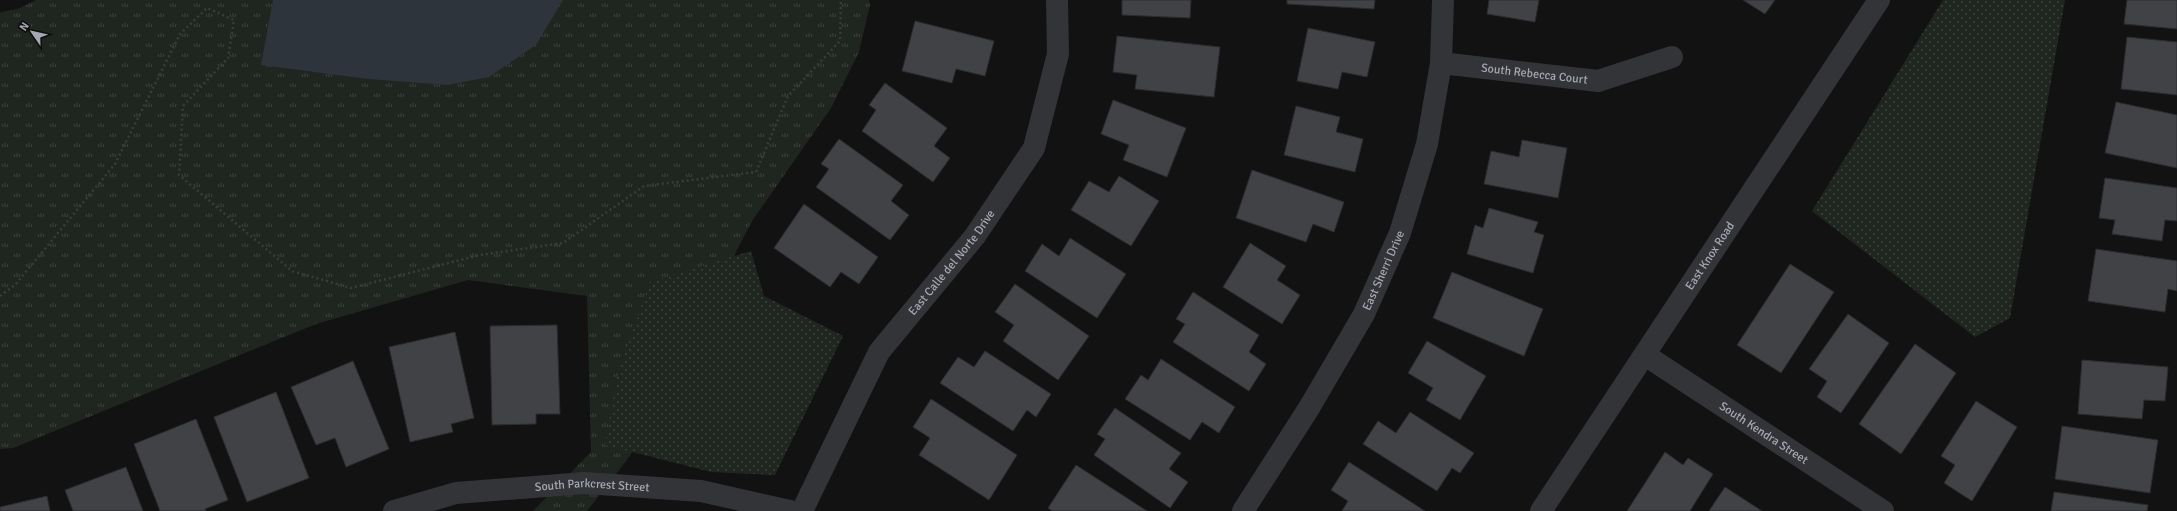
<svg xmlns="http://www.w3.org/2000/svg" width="2177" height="511" font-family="Signika,sans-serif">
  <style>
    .grass { fill: url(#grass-tufts) }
    .park { fill: url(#park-dots) }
    .water { fill: #2d343b }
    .building { fill: #414246; stroke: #2c2c2f }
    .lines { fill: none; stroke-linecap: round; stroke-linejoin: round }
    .path { stroke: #3a3b3f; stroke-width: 2.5; stroke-dasharray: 2 3; stroke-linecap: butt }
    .street { stroke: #333438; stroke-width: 22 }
    .labels { text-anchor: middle; stroke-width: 3; stroke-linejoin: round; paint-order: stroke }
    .street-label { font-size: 12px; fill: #a5a8b3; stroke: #0d0d0e }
  </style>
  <defs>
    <pattern id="grass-tufts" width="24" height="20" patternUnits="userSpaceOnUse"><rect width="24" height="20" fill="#1f2620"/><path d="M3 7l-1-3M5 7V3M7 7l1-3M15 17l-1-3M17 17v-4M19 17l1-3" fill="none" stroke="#3d433e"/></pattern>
    <pattern id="park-dots" width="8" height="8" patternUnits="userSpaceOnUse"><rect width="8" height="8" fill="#1f2620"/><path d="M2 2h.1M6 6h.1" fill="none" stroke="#3d433e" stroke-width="1.8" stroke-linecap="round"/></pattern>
  </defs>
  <rect width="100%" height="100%" fill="#121213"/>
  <path class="grass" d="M36,0H869L870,5L859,52L831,108L752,221L630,456L587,511H533L591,452L587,296L468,280L316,324L13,448L0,449V12L18,9Z"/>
  <path class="park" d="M1943,0H2065L2010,318L1975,337L1812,211Z
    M751,251L764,296L843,336L775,475L711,472L605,445L618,373L650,282Z"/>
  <path class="water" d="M273,0H563L536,45L489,77L448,85L368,79L261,65Z"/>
  <path class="building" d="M1122,0H1191L1190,18L1122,15Z
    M1287,0H1375L1374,9L1287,4Z
    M1489,0H1539L1535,22L1487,14Z
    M1743,0H1775L1765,14Z
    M2127,0H2177V29L2124,24Z
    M915,21L994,41L985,76L956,69L952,83L902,71Z
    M1308,28L1375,42L1367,77L1342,72L1338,89L1297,81Z
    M1117,36L1220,47L1214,97L1135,89L1137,75L1113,72Z
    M2127,37L2177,42V95L2121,89Z
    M885,83L947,128L934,146L950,158L933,182L862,131L876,110L869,105Z
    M1113,100L1186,128L1167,177L1123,160L1129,145L1101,134Z
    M2116,102L2177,115V168L2105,153Z
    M1296,106L1340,117L1336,132L1363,139L1355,172L1284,155Z
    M839,139L903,185L891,201L909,215L890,240L816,187L829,169L821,164Z
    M1522,140L1567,148L1558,198L1484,184L1491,151L1519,157Z
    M1252,170L1344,202L1334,232L1313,224L1306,242L1236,218Z
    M1119,176L1159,201L1131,246L1071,210L1089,181L1109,192Z
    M2105,178L2177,188V221L2165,220L2162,241L2112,234L2115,220L2099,218Z
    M804,204L878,257L859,284L841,272L830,287L774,248Z
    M1489,208L1538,222L1534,232L1544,235L1533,273L1467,254L1475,225L1483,228Z
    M1070,238L1126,274L1097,318L1025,271L1042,244L1059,256Z
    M1250,243L1286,266L1277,280L1300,295L1282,324L1223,287Z
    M2096,249L2177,261V291L2168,289L2165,312L2088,301Z
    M1790,264L1834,292L1781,373L1737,345Z
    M1452,272L1543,309L1524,356L1433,318Z
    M1015,284L1089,336L1058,380L1003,341L1014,325L995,312Z
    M1193,292L1259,335L1249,352L1266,364L1249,391L1173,342L1185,324L1176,319Z
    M1848,314L1889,343L1841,413L1817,397L1827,381L1809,369Z
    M557,325L560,414H536V424L492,425L490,326Z
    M455,332L474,418L451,424L453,432L410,442L389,347Z
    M1427,341L1486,376L1460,420L1426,400L1433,388L1408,373Z
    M1915,344L1956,373L1901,454L1859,424Z
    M985,351L1051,394L1036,417L1027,410L1013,431L940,383L958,357L974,367Z
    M1161,359L1235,407L1219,433L1202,422L1190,440L1125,399L1141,375L1148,380Z
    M2082,360L2168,367L2165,401L2144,400L2142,419L2078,414Z
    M353,361L389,449L346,467L335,438L316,445L291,387Z
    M276,392L309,478L247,502L214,417Z
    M931,399L1017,455L989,500L919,455L930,438L913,427Z
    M1976,401L2017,427L1972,501L1944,483L1955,465L1941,456Z
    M1115,408L1181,453L1169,469L1188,482L1170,508L1094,455L1105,439L1097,434Z
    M1410,412L1474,453L1460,473L1452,468L1437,491L1363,444L1378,421L1396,433Z
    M196,419L228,500L205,509L206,511H160L134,444Z
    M2062,426L2158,440L2150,493L2055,479Z
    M1665,452L1683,465L1688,458L1713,474L1690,511H1627Z
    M1349,462L1425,511H1342L1348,501L1331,490Z
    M1076,465L1147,511H1052L1048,508Z
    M126,467L143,511H73L65,490Z
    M1725,487L1762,511H1709Z
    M2054,492L2148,505L2147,511H2051Z
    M47,496L50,511H0V507Z"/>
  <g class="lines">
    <path class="path" d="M0,296L15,285L115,164L180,34L207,8L234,20L228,58L183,106L179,175L292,271L351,288L480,255L563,243L644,186L756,172L788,96L840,41L841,0"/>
    <g class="street">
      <path id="s1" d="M1441,63L1598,81L1672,57"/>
      <path id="s2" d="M1645,355L1883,511"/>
      <path id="s3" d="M394,511L456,493L585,483L701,491L790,511"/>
      <path id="s4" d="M802,511L879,352L975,236L1034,148L1058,54L1057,0"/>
      <path id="s5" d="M1243,511L1309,408L1364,314L1400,233L1427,144L1441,63L1443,0"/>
      <path id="s6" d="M1541,511L1879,0"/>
    </g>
  </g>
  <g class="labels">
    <g class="street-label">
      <text dy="4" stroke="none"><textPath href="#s1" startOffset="94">South Rebecca Court</textPath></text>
      <text dy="4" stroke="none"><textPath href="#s6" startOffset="306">East Knox Road</textPath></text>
      <text dy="4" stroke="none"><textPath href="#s4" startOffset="292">East Calle del Norte Drive</textPath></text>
      <text dy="4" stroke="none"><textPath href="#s5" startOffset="279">East Sherri Drive</textPath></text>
      <text dy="4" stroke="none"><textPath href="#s2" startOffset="142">South Kendra Street</textPath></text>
      <text dy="4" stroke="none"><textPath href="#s3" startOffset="201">South Parkcrest Street</textPath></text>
    </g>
  </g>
  <g transform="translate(32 32) rotate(304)" stroke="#0d0d0e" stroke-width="3" paint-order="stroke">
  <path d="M0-3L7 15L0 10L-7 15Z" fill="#a5a8b3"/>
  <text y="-6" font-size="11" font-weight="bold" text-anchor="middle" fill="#a5a8b3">N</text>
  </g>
</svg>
